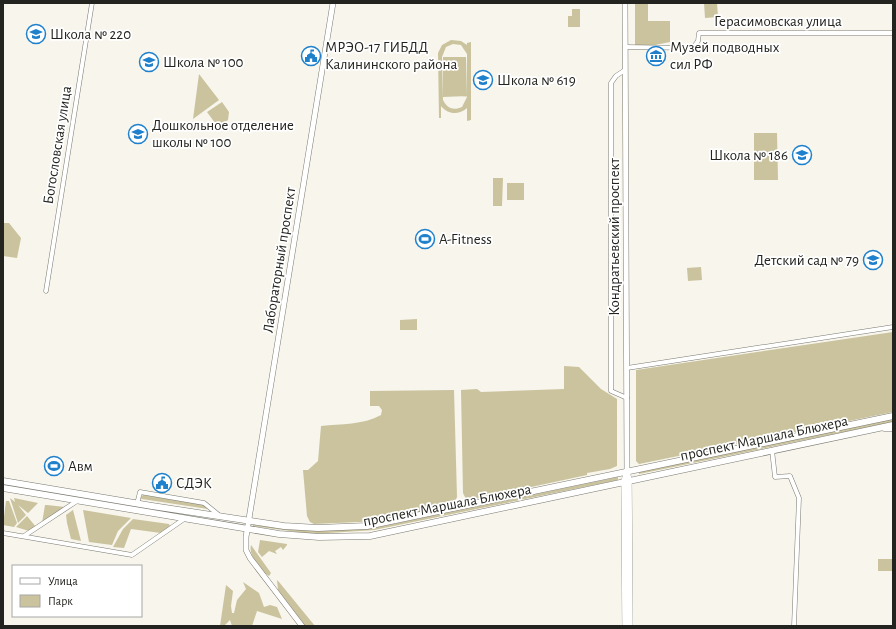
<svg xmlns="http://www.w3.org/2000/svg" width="896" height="629" font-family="'Alegreya Sans',sans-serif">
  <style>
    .green { fill: #cac39e; fill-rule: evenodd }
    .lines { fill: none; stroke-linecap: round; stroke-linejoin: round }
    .minor-casing { stroke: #7a7970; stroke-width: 5 }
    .tertiary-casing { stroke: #7a7970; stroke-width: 6 }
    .secondary-casing { stroke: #7a7970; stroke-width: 6 }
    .primary-casing { stroke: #7a7970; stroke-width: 7 }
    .minor { stroke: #fff; stroke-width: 4 }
    .tertiary { stroke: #fff; stroke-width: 5 }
    .secondary { stroke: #fff; stroke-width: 5.5 }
    .primary { stroke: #fff; stroke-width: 6 }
    .labels { text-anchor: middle; stroke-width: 3.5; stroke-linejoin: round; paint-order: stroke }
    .street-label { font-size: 15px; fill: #23231f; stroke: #fff }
    .poi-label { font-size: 15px; fill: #23231f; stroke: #fff; text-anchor: start }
  </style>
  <rect width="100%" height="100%" fill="#f7f5ec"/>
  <path class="green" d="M635,3H648V21H670V42L655,45H635Z
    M704,3H717L718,17L705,18Z
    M572,9H580V27H568V16H572Z
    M451,40L461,41L467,45V43L471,42V120L467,121V108C459,115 448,115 441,106V118H439L438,53L442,45ZM453,44L461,45L467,54V97L462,107C453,111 447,108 443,100L442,57L446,47Z
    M443,57H466L467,96L443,97Z
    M199,74L219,100L193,119Z
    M222,102L229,112L228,120L218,127L207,112Z
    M754,133H777L778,180H754Z
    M493,178H503L502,206H493Z
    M507,183H524V200H507Z
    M3,223H9L21,238L17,258L3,256Z
    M701,267L702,280L688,281L687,268Z
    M417,319V330H400V320Z
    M893,332V412L639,464L636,461V370Z
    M564,366L579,367L601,389L617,399V466L610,469L587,473V475L470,500L466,499L463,493L461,390L477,389L481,392L564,389Z
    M454,390L457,497L455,501L446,504L445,506L380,521L314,524L310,522L307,516L303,470H308L318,461L321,426C341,424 363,425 381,415L382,410L379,406H370V391Z
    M893,419V422L639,474V472Z
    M618,477V480L374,530L313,534L253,526V525L314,531L374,528Z
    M143,495L204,505L208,509L142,499L140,498Z
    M10,498L15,502L14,498L38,503L28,513L18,505L26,515L18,523Z
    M6,501H9L17,523L14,527L3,525Z
    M45,505H47L65,507L42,523Z
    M73,510L81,541L71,539L67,523L66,515Z
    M83,510L131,518L118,531L112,545L89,542Z
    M27,516L36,527L29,531L16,527Z
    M133,519L169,524L170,526L161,533L131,529L124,548L113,547L123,529Z
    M260,540L287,544V545L283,550L281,547L275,551L277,554L269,551L262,557L258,552Z
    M251,545L271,573L269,576C261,572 248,555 251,545Z
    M878,559H893V571H878Z
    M277,580L279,582L315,626H305L278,590Z
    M243,582L259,593L264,607L270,605L277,607L282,619L257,611L252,626H232L230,620L224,626H220L226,585L233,591L231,606L232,613H234L237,600L246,589Z"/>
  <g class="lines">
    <defs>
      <path id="minor" d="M625,47L693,48L698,41L699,33H893
        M625,70L616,76L611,83V391L627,398
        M46,291L92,3
        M627,368L893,327
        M884,429H893
        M772,450L775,477L790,476L799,498L794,626
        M137,504L140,492L204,503L220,516
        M3,533L132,555L184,519
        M24,536L77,501"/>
      <path id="tertiary" d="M625,3L627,471
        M302,626L250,558L246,550V537L333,3"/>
      <path id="secondary" d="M627,471L629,480L630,626
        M625,626L624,481L627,471"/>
      <path id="primary" d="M3,481L152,506L284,526L318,528L367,526L893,416
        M3,488L279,534L319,537L370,536L893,425"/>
    </defs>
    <use href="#minor" class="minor-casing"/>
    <use href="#tertiary" class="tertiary-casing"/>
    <use href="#secondary" class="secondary-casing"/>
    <use href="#primary" class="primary-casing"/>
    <use href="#minor" class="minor"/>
    <use href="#tertiary" class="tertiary"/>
    <use href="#secondary" class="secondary"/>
    <use href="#primary" class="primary"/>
  </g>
  <defs>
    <symbol id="school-ring" viewBox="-11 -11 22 22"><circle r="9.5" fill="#fff" stroke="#1f81cc" stroke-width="1.5"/><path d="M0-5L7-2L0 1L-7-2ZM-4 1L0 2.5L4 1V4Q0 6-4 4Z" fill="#1f81cc"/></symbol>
    <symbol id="civic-ring" viewBox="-11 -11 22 22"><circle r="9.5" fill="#fff" stroke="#1f81cc" stroke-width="1.5"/><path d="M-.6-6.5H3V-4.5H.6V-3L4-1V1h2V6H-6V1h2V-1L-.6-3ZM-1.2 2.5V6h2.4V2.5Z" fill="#1f81cc"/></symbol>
    <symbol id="museum-ring" viewBox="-11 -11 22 22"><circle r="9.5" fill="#fff" stroke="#1f81cc" stroke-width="1.5"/><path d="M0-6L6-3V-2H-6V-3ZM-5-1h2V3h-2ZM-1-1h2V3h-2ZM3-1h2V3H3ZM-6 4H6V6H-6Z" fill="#1f81cc"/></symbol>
    <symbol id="stadium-ring" viewBox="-11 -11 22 22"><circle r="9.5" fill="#fff" stroke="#1f81cc" stroke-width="1.5"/><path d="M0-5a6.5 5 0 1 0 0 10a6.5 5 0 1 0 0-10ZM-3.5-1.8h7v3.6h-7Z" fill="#1f81cc"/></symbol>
  </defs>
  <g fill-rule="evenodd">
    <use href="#school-ring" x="25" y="23" width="22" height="22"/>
    <use href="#civic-ring" x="300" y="45" width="22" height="22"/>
    <use href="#museum-ring" x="645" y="45" width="22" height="22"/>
    <use href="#school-ring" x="138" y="51" width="22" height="22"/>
    <use href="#school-ring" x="472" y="69" width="22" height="22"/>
    <use href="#school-ring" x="127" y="123" width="22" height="22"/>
    <use href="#school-ring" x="791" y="144" width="22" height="22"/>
    <use href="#stadium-ring" x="414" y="228" width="22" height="22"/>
    <use href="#school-ring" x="862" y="249" width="22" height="22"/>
    <use href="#stadium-ring" x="43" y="455" width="22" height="22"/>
    <use href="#civic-ring" x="151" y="472" width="22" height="22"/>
  </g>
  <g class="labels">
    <g class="street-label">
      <text x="778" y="26">Герасимовская улица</text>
      <text transform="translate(57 145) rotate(-81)" y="5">Богословская улица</text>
      <text transform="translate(614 237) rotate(-90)" y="5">Кондратьевский проспект</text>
      <text transform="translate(279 260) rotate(-81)" y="5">Лабораторный проспект</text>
      <text transform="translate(764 438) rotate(-12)" y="5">проспект Маршала Блюхера</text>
      <text transform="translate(447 505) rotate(-11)" y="5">проспект Маршала Блюхера</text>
    </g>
    <g class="poi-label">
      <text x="50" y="39">Школа № 220</text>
      <text x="325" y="52">МРЭО-17 ГИБДД<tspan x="325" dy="17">Калининского района</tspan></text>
      <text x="670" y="52">Музей подводных<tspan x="670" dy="17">сил РФ</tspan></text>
      <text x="163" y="67">Школа № 100</text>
      <text x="497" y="85">Школа № 619</text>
      <text x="152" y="130">Дошкольное отделение<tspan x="152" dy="17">школы № 100</tspan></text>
      <text x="788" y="160" text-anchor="end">Школа № 186</text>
      <text x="439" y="244">A-Fitness</text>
      <text x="859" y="265" text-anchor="end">Детский сад № 79</text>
      <text x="68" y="471">Авм</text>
      <text x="176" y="488">СДЭК</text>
    </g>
  </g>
  <rect width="896" height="629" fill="none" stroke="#23231f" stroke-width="8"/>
  <rect x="12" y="565" width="130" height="52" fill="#ffffff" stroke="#a7a7a5"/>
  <rect x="20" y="578" width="20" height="6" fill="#ffffff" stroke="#a7a7a5"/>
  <text x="48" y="585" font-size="12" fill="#23231f">Улица</text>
  <rect x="20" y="595" width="20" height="12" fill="#cac39e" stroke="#a7a7a5"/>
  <text x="48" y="605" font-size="12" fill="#23231f">Парк</text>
</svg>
